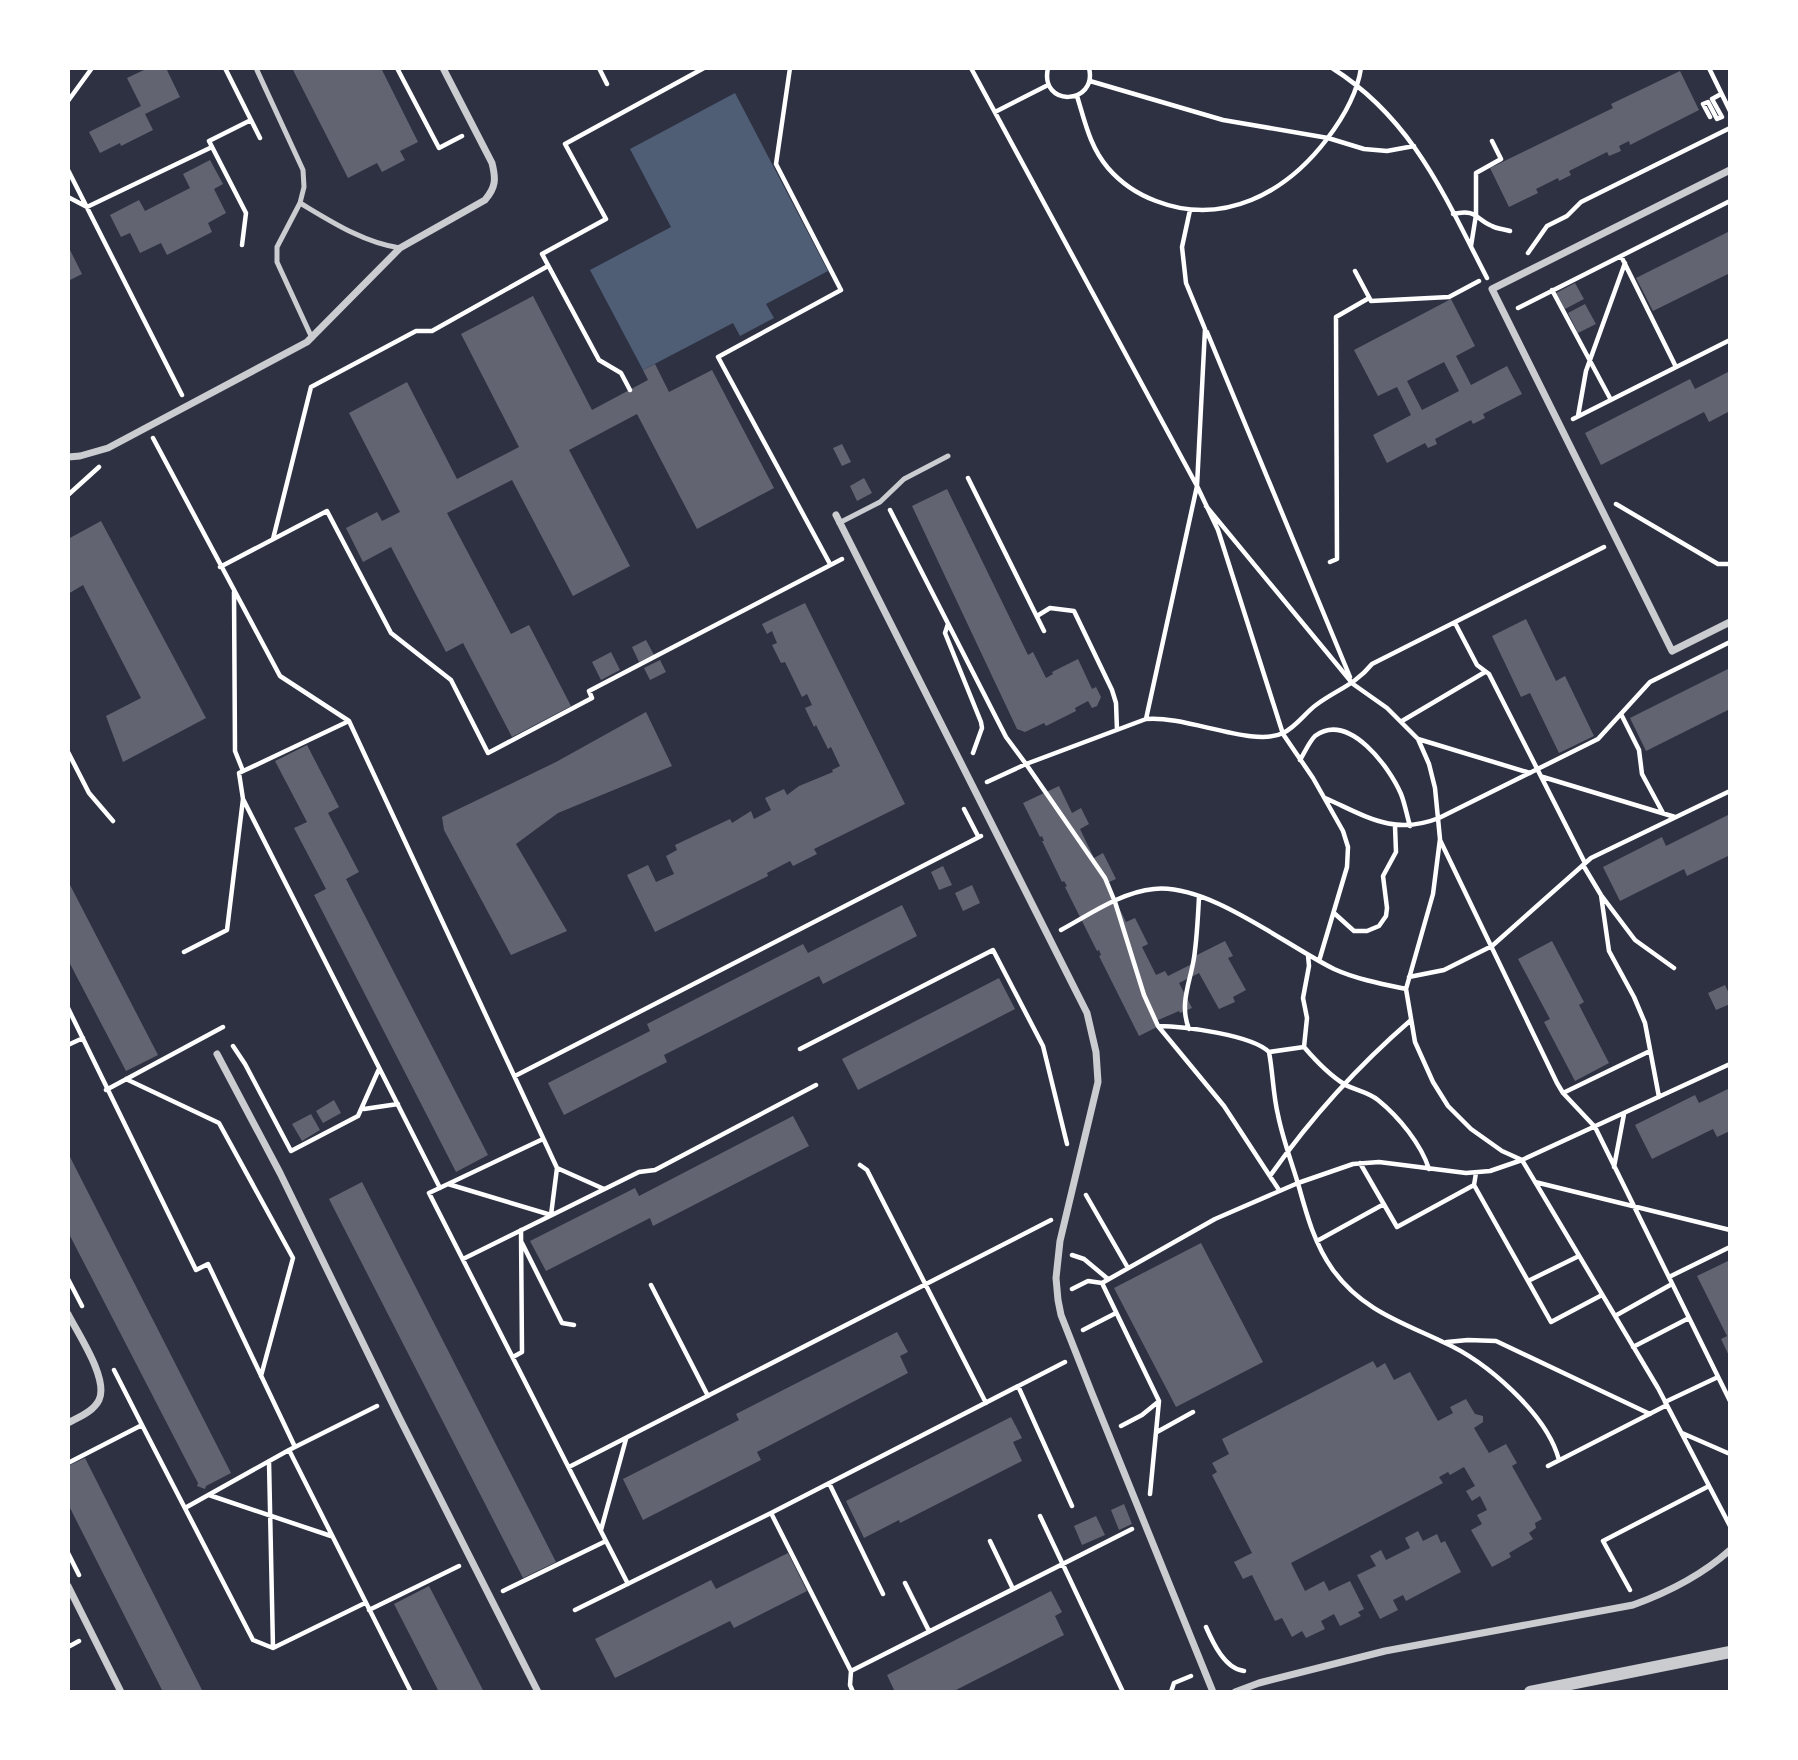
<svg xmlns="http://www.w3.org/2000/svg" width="1798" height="1760" font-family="Quicksand,sans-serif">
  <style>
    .water { fill: #4f5d75 }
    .building { fill: #626471; fill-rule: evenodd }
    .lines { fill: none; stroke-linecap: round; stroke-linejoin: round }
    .path { stroke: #fff; stroke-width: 4.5 }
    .service { stroke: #caccd0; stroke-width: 5 }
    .minor { stroke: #caccd0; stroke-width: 7 }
    .tertiary { stroke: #caccd0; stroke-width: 12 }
  </style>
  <rect width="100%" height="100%" fill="#2d3142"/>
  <path class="water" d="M735,93L828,271L766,304L774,318L740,336L733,323L643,370L590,270L671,227L630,149Z"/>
  <path class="building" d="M148,68H166L180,97L145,114L153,130L121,146L120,143L100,153L89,132L141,106L127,78Z
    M292,68H381L418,142L400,151L405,160L382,172L377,163L348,178Z
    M1680,71L1699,110L1630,145L1629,141L1619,146L1621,151L1609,156L1607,152L1569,171L1571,175L1559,181L1558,178L1536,189L1538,193L1509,207L1490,168L1613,108L1611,104Z
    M210,160L223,184L214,189L226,213L208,223L212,232L167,255L161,243L140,253L130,233L121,237L110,215L139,200L145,211L190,188L183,174Z
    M1730,231V273L1653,311L1636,278Z
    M68,246L82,274L68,281Z
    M1575,283L1584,299L1565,309L1556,293Z
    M533,296L592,410L648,380L643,370L655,364L669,392L712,370L774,488L697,529L637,414L569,450L630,566L573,596L512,480L447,513L511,634L529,625L571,706L512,737L463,643L446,652L391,547L363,562L346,528L377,512L382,521L400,512L349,413L407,382L457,479L519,447L461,334Z
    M1451,299L1475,346L1456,356L1471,385L1507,366L1522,394L1483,414L1485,418L1473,424L1471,420L1435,439L1437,444L1428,448L1425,443L1387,463L1373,435L1411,415L1397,387L1378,396L1354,350ZM1444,362L1459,391L1422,410L1407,381Z
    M1585,304L1596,324L1578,333L1568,313Z
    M1730,371V411L1709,422L1704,412L1601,465L1585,433L1690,379L1695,389Z
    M842,444L851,462L842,466L833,448Z
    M864,478L872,493L857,501L850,486Z
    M947,489L1028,655L1033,652L1046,678L1053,674L1052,672L1078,659L1092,689L1096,687L1101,697L1097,706L1092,708L1088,701L1075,708L1076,711L1046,726L1044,723L1025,732L1017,729L912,506Z
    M101,521L206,718L123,762L106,716L141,698L83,585L68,594V539Z
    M805,603L905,804L814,849L817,854L793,866L790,861L767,873L768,876L655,932L627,875L648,865L656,882L674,874L666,856L677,850L675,845L730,819L732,823L751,811L754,819L771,810L765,798L784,789L787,795L799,786L833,772L832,770L840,766L831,747L828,749L816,725L814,727L805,708L812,705L807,694L802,697L785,662L781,663L772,645L777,643L772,631L767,634L762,624Z
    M1526,619L1556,681L1565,676L1594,736L1559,753L1530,693L1521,697L1492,636Z
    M646,640L654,655L639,662L632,647Z
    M611,652L620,670L601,680L592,662Z
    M660,660L666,672L650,680L644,668Z
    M1730,668V709L1646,751L1630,718Z
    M646,712L672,766L558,813L516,844L567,931L511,955L444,830L442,817L556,762Z
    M307,745L339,807L328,813L359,872L346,879L488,1155L456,1172L314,895L326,889L294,828L307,822L275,761Z
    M1059,786L1072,813L1081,808L1089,824L1080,829L1094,858L1103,853L1116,879L1107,883L1126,922L1135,918L1148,944L1142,947L1156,975L1165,971L1168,976L1194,963L1191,958L1225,941L1233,956L1228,958L1246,990L1233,997L1235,1002L1219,1009L1199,973L1179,983L1192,1008L1180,1013L1179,1011L1156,1021L1159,1026L1139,1036L1099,956L1101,955L1099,950L1097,951L1065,887L1067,886L1064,881L1062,882L1042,841H1044L1042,836L1040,837L1023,803Z
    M1730,814V855L1687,876L1684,869L1620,901L1603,867L1662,837L1666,846Z
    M943,866L952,885L939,890L931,872Z
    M68,881L158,1055L126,1071L68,960Z
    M972,885L980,903L963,911L955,893Z
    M902,905L917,936L823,984L819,976L664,1055L667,1062L564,1115L548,1083L650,1031L647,1024L803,944L808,953Z
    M1552,941L1584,1002L1579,1005L1609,1063L1575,1081L1544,1022L1550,1019L1518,959Z
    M999,978L1015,1009L858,1090L842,1059Z
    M1725,985L1730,996V1004L1716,1010L1708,993Z
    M1730,1088V1131L1717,1137L1713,1129L1652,1159L1635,1125L1695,1095L1699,1103Z
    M334,1100L341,1113L323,1123L316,1111Z
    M311,1114L320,1130L302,1141L292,1124Z
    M793,1116L809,1146L653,1226L650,1218L546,1271L530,1241L635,1188L639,1196Z
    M68,1153L231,1473L206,1486L205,1489L197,1486L198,1483L190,1468L68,1232Z
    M362,1182L556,1562L523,1578L329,1199Z
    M1201,1243L1263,1362L1176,1407L1114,1288Z
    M1730,1260V1358L1721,1339L1727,1336L1697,1276Z
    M897,1332L908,1352L900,1356L908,1373L757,1452L761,1460L643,1520L623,1479L739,1420L736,1414Z
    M1373,1361L1377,1368L1385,1363L1394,1380L1410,1372L1438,1421L1453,1413L1450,1407L1466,1399L1475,1414L1483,1416V1422L1474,1428L1489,1453L1506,1444L1517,1463L1512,1466L1542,1519L1535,1523L1536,1528L1529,1533L1533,1539L1509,1553L1511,1557L1492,1567L1471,1530L1482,1524L1477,1515L1487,1510L1480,1496L1472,1501L1466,1491L1475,1486L1464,1467L1450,1475L1448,1472L1439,1477L1443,1483L1291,1563L1305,1591L1324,1581L1329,1591L1350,1581L1364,1609L1358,1612L1361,1616L1340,1626L1334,1614L1321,1621L1325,1629L1306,1638L1302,1631L1292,1637L1282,1618L1275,1621L1252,1575L1243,1579L1234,1562L1252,1553L1212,1475L1217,1472L1212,1463L1229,1454L1222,1439Z
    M1011,1417L1022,1438L1013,1442L1022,1461L900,1523L899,1520L864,1538L846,1501Z
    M85,1458L203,1692H163L68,1504V1466Z
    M1124,1504L1132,1524L1119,1530L1111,1510Z
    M1096,1516L1105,1535L1082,1545L1074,1526Z
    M1418,1531L1423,1541L1437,1534L1441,1543L1445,1541L1461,1572L1406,1601L1403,1595L1393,1600L1398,1610L1380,1619L1357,1575L1376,1566L1370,1556L1381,1550L1386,1560L1410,1548L1405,1538Z
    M788,1553L807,1591L734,1628L730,1621L615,1678L595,1639L711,1580L716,1589Z
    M429,1586L484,1692H439L394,1604Z
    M1051,1591L1062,1612L1055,1616L1064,1635L952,1692H895L887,1675Z"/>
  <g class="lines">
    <path class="path" d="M225,68L260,138
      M397,68L439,148L462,136
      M599,68L607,84
      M790,68L776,164L841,290L718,357L830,564
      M971,68L1197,486L1218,530L1283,734L1313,778L1343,831L1348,847L1347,867L1319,961
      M1048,68C1039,108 1098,105 1089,68
      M1332,68C1413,119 1445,197 1487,278
      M1709,68L1730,111
      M1090,81L1223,120L1328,138L1364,149L1387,151L1414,146
      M1077,96C1085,122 1090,147 1108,168C1121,183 1137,194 1156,201C1223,227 1286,193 1327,139C1343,118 1357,95 1361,68
      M68,101L92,68
      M995,112L1048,85
      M1710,117L1703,104L1708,102L1717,119L1722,117L1712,99L1721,94
      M68,170L182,395
      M68,197L87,207L212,147
      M1453,214C1477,208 1476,220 1492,226C1497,229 1504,229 1510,231
      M242,245L246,213L209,141L251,120
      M1471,246L1476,215V173L1501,159L1492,141
      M1528,253L1547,226L1567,216L1581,202L1730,128
      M1621,256L1676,367
      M1355,271L1371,301L1449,297L1479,281
      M1552,290L1611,400
      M1518,308L1730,201
      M1207,332L1350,677
      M630,390L621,373L599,360L542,254L606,219L565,144L704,68
      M1578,416L1586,371L1625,263
      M1573,419L1730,340
      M153,438L280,676L349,721L557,1168L551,1215L448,1184
      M968,478L1044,631
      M68,495L99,467
      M1616,504L1718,564H1730
      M1206,506L1353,684L1387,708L1418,739L1429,764L1435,788L1440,839L1433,894L1406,989L1415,1042L1433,1082L1448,1106L1471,1129L1502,1151L1522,1160L1658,1388L1730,1526
      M890,510L1006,737L1026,764L1105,878L1115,902L1144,995L1158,1026L1224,1106L1279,1190
      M273,539L311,387L416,331H432L548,266
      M1330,562L1337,559L1336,317L1369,298
      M220,567L327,511L391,633L451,680L488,753L592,698L589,691L842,559
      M234,592L235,751L243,771
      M1037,616L1050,608L1074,611L1112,690L1116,703L1117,730
      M1455,623L1477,665L1489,674L1585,863
      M948,624L945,633L981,722L982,728L973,753
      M1621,714L1639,750L1642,774L1663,813
      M1146,719L1197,486L1205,329L1186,283L1182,247L1190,210
      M1402,721L1485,672
      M1418,739L1530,773
      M68,752L89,793L113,821
      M1300,760C1305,752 1309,742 1315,736C1349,711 1390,768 1401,794C1405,804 1407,816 1410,826
      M1543,777L1675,817
      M987,782L1026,764L1146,719C1185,715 1254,748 1283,733C1296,727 1305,713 1316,705C1336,690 1355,685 1372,664L1604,547
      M1325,798C1366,816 1393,836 1439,818L1598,739L1650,682L1730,642
      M243,799L440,1188
      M964,809L978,836
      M1440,840L1557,1083L1563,1093L1595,1127L1730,1401
      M1583,865L1601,895L1635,940L1674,968
      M1601,895L1609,951L1634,997L1645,1023L1659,1097
      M1334,913L1354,931H1367L1379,926L1386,916L1387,908L1383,876L1396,852L1395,826
      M1061,930C1089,915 1121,892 1154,889C1208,883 1285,945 1334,969C1356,979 1382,984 1406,989
      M184,952L227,930L243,799L239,773L349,721
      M1308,955L1309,966L1303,998L1307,1018L1304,1047C1316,1061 1328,1074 1344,1084C1354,1090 1368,1092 1378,1100C1399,1117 1421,1144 1429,1169
      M1409,977L1444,970L1492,946L1591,858L1730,791
      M68,1008L196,1270L208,1264L295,1447
      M1158,1026C1183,1026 1252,1035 1269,1052L1304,1047
      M1189,1029C1179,1004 1190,983 1194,958C1197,938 1198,917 1199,897
      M68,1045L83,1038
      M233,1046L245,1064L291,1151L358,1116L379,1069
      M800,1049L993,950L1043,1046L1067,1144
      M1269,1052C1273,1073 1273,1095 1278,1115C1283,1140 1292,1163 1299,1187C1307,1216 1315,1245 1333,1270C1362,1310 1401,1322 1443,1342C1486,1361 1547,1414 1559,1460
      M515,1076L981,836
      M126,1079L219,1123L293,1258L261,1376
      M106,1090L223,1027
      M1563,1093L1650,1051
      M364,1109L398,1104
      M543,1139L429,1193L606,1541
      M1360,1163L1397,1227L1474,1185L1476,1173
      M860,1165L867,1170L986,1403
      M1614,1167L1624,1114
      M557,1168L604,1189
      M1270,1176C1310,1119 1359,1065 1411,1020
      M1535,1182L1730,1230
      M1474,1185L1551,1322L1602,1295
      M1086,1195L1128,1268
      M1317,1241L1384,1204
      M522,1243L562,1323L574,1325
      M1072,1255L1084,1259L1108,1279
      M463,1259L639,1172L655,1170L816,1085
      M1669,1277L1730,1247
      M68,1279L82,1306
      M1528,1281L1579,1256
      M651,1285L708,1396
      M1072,1289L1088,1281L1102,1283
      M1615,1316L1672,1284
      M1083,1330L1116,1313
      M1447,1342L1468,1340L1496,1341L1650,1414
      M1633,1347L1689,1318
      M513,1357L522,1352L521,1230
      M114,1370L142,1425
      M1018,1386L1072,1506
      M1665,1402L1718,1377
      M1121,1426L1142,1415L1158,1402
      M1157,1432L1193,1412
      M1682,1433L1730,1454
      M289,1450L411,1692
      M269,1461L273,1648
      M68,1463L142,1425L253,1640L273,1648L365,1603
      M1548,1466L1667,1405
      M569,1467L1051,1220
      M829,1483L883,1594
      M1150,1494L1159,1401L1102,1283L1215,1219L1298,1183L1353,1164L1379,1162L1466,1173L1490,1171L1522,1160L1730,1064
      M209,1495L331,1536
      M185,1508L289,1450L377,1406
      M771,1513L851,1671
      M1040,1516L1123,1692
      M601,1530L626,1439
      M990,1541L1013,1589
      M68,1553L79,1575
      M905,1583L929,1631
      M1630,1590L1603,1541L1709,1486
      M503,1591L606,1541L628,1584
      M369,1610L459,1566
      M575,1610L771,1513L1065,1362
      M1206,1627C1213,1643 1225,1669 1244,1671
      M68,1647L79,1641
      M853,1692L850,1685L851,1671L1132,1529
      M1171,1692L1174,1683L1191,1676"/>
    <path class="service" d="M256,68L303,170L304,187L300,203L277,247V262L312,338
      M300,203C330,221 364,243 400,248
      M839,523L880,502L904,479L948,456"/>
    <path class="minor" d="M1730,170L1492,289L1672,651L1730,622
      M68,457L80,456L108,448L307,342L400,248L485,200C496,187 496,179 492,163L443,68
      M836,515L1087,1013L1096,1052L1098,1082L1060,1241L1056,1278L1058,1300L1061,1315L1091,1391L1213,1692
      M217,1054L280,1173L399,1417L538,1692
      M68,1314C78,1334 109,1379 99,1400C93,1412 79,1417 68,1423
      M68,1586L121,1692
      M1235,1692L1259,1683L1385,1651L1633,1605C1669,1592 1701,1576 1730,1550"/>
    <path class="tertiary" d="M1530,1692L1730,1652"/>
  </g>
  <rect width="1798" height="1760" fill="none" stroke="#ffffff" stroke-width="140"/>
</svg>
